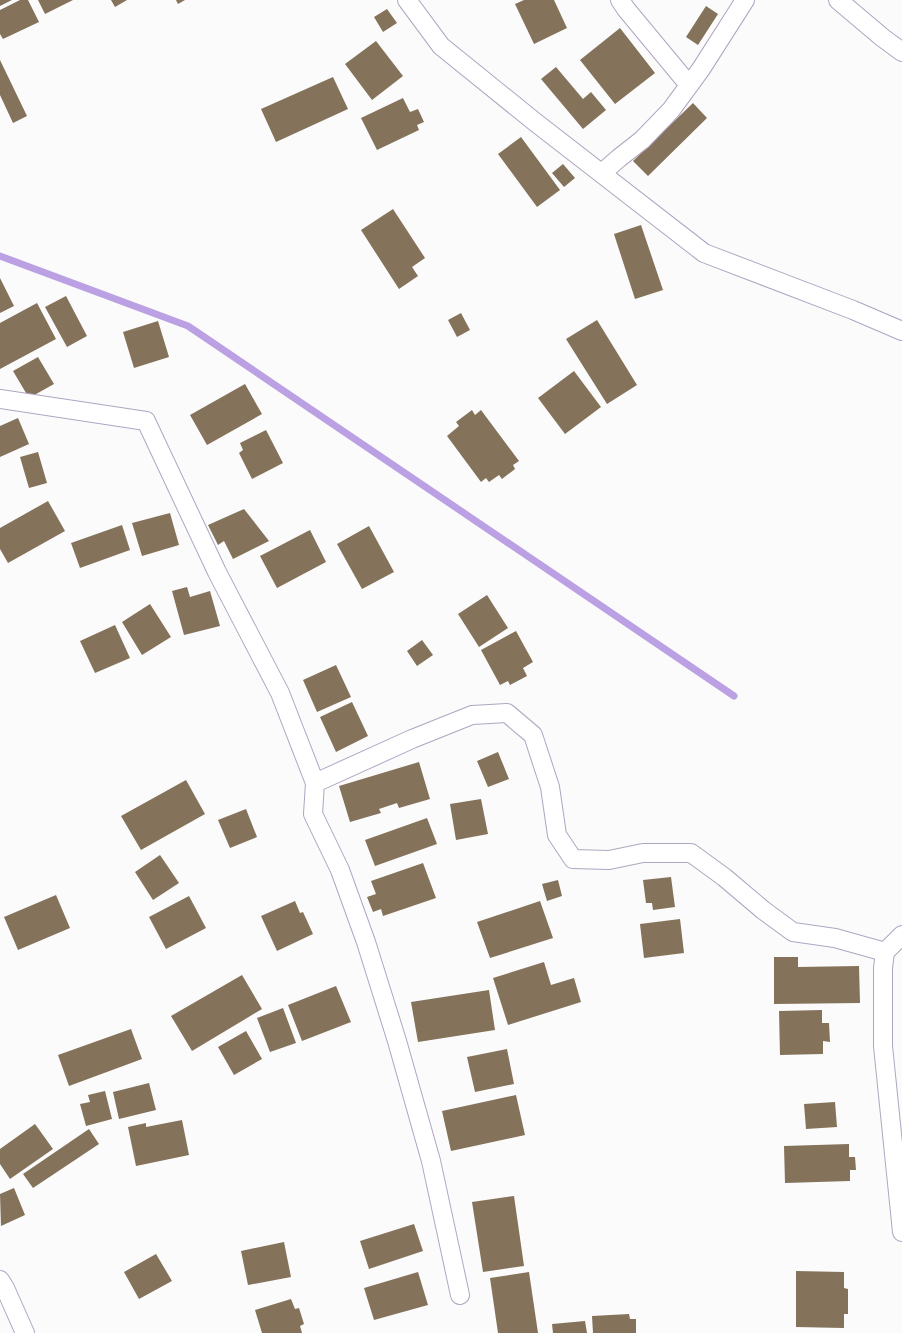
<svg xmlns="http://www.w3.org/2000/svg" width="902" height="1333" font-family="Jost,sans-serif">
  <style>
    .lines { fill: none; stroke-linecap: round; stroke-linejoin: round }
    .stream { stroke: #bba0e4; stroke-width: 7 }
    .building { fill: #84725a }
    .street-casing { stroke: #b0a5c1; stroke-width: 20 }
    .street { stroke: #fff; stroke-width: 18 }
  </style>
  <rect width="100%" height="100%" fill="#fbfbfb"/>
  <g class="lines">
    <path class="stream" d="M0,256L188,326L734,696"/>
  </g>
  <path class="building" d="M0,0H12L0,6Z
    M20,0H28L39,22L3,39L0,34V10Z
    M38,0H73L45,14Z
    M111,0H127L115,7Z
    M176,0H185L178,4Z
    M524,0H554L567,28L534,44L515,4Z
    M706,6L718,14L698,45L686,37Z
    M387,9L397,23L383,32L374,17Z
    M620,28L655,73L615,104L580,60Z
    M376,41L403,76L372,100L345,64Z
    M0,60L27,116L13,123L0,95Z
    M556,67L583,99L591,92L606,110L583,129L541,79Z
    M333,77L348,109L276,142L261,109Z
    M403,98L410,112L418,109L424,122L417,125L419,130L377,150L361,118Z
    M693,103L707,118L648,176L633,161Z
    M521,137L560,190L537,207L498,154Z
    M563,164L575,178L564,187L552,173Z
    M393,209L425,258L412,267L418,276L399,289L361,230Z
    M641,225L663,290L635,299L614,234Z
    M0,278L14,306L0,313Z
    M66,296L87,336L67,347L45,307Z
    M37,303L56,339L0,369V323Z
    M461,313L470,330L457,337L448,320Z
    M597,320L637,385L607,404L566,339Z
    M158,321L169,357L134,368L123,332Z
    M38,357L54,384L29,398L13,371Z
    M574,371L601,407L565,434L538,398Z
    M245,384L262,414L207,445L190,415Z
    M472,410L475,415L481,410L519,461L513,465L515,469L502,479L499,475L489,482L486,478L481,482L447,436L459,426L456,422Z
    M18,418L29,444L0,457V426Z
    M266,430L283,463L252,479L239,453L243,450L240,443Z
    M38,452L47,483L29,488L20,457Z
    M48,501L65,531L8,563L0,549V528Z
    M244,509L269,541L233,559L224,541L218,545L208,525Z
    M170,513L179,545L142,556L132,523Z
    M122,525L130,550L80,568L71,543Z
    M369,526L394,572L362,589L337,544Z
    M310,530L326,562L277,588L260,556Z
    M187,587L190,597L210,591L220,626L184,635L172,591Z
    M487,595L508,628L479,647L458,614Z
    M150,604L171,637L142,655L122,622Z
    M115,625L130,658L95,673L80,641Z
    M516,631L533,662L523,668L527,676L510,685L508,681L500,685L481,650Z
    M422,640L433,655L417,666L407,651Z
    M336,665L351,697L317,712L303,680Z
    M352,702L368,736L336,752L320,717Z
    M498,752L509,779L488,787L477,761Z
    M419,762L430,799L399,808L397,803L379,809L381,813L350,822L339,786Z
    M186,780L205,814L141,850L121,816Z
    M481,799L488,834L456,840L450,804Z
    M246,809L257,837L230,848L218,820Z
    M427,818L437,844L375,866L365,840Z
    M160,855L179,883L153,900L135,872Z
    M423,863L436,898L383,916L381,909L373,912L367,897L376,894L371,881Z
    M671,877L675,907L653,910L652,903H646L643,880Z
    M558,880L562,896L547,901L542,884Z
    M56,895L70,928L18,950L4,917Z
    M189,896L206,928L166,949L149,917Z
    M295,901L300,913L303,912L313,934L277,951L261,916Z
    M540,901L553,938L490,958L477,922Z
    M680,919L684,953L644,958L640,924Z
    M774,957H798V967L859,966L860,1003L774,1004Z
    M544,962L551,985L574,978L581,1002L508,1025L493,978Z
    M242,975L262,1009L192,1051L171,1016Z
    M336,986L351,1022L302,1041L288,1005Z
    M489,990L495,1030L418,1042L411,1002Z
    M283,1008L296,1043L270,1052L257,1018Z
    M822,1010V1023H829L830,1042L823,1041V1054L780,1055L779,1011Z
    M131,1029L142,1059L69,1086L58,1055Z
    M246,1031L262,1059L234,1075L218,1047Z
    M507,1049L514,1084L475,1092L467,1057Z
    M149,1083L156,1110L119,1119L113,1092Z
    M105,1091L112,1119L86,1126L80,1104L90,1102L88,1095Z
    M516,1095L525,1135L451,1151L442,1111Z
    M835,1102L837,1127L806,1129L804,1104Z
    M182,1120L189,1155L136,1166L128,1127L146,1123V1127Z
    M35,1124L53,1149L10,1179L0,1164V1149Z
    M89,1129L99,1144L33,1188L23,1174Z
    M849,1144V1157H855L856,1170H850V1181L785,1183L784,1146Z
    M14,1188L25,1215L1,1226L0,1194Z
    M514,1196L524,1266L483,1272L472,1202Z
    M414,1224L423,1251L369,1269L360,1241Z
    M284,1242L291,1277L248,1285L241,1251Z
    M156,1254L172,1281L139,1299L124,1272Z
    M796,1271L844,1272V1288L848,1289V1314H844V1328L796,1327Z
    M418,1272L428,1305L374,1320L364,1288Z
    M529,1272L538,1333H498L490,1278Z
    M291,1299L295,1309L299,1308L304,1324L300,1326L302,1333H262L255,1310Z
    M629,1314L630,1319H636V1333H593L592,1316Z
    M585,1321L587,1333H553L552,1324Z"/>
  <g class="lines">
    <defs>
      <path id="street" d="M407,0L441,46L535,122L704,253L853,310L902,331
        M620,0L626,9L689,85
        M838,0L883,38L902,52
        M602,173L619,158L642,140L671,110L701,69L745,0
        M0,399L146,421L217,572L280,693L315,783
        M902,935L885,952L883,968V1046L902,1232
        M0,1280L5,1288L25,1333
        M460,1295L431,1161L397,1041L366,942L340,870L313,814L315,783L412,739L472,715L507,713L533,735L550,787L557,835L573,859L609,860L643,853H691L724,877L763,910L793,932L835,938L885,952"/>
    </defs>
    <use href="#street" class="street-casing"/>
    <use href="#street" class="street"/>
  </g>
</svg>
